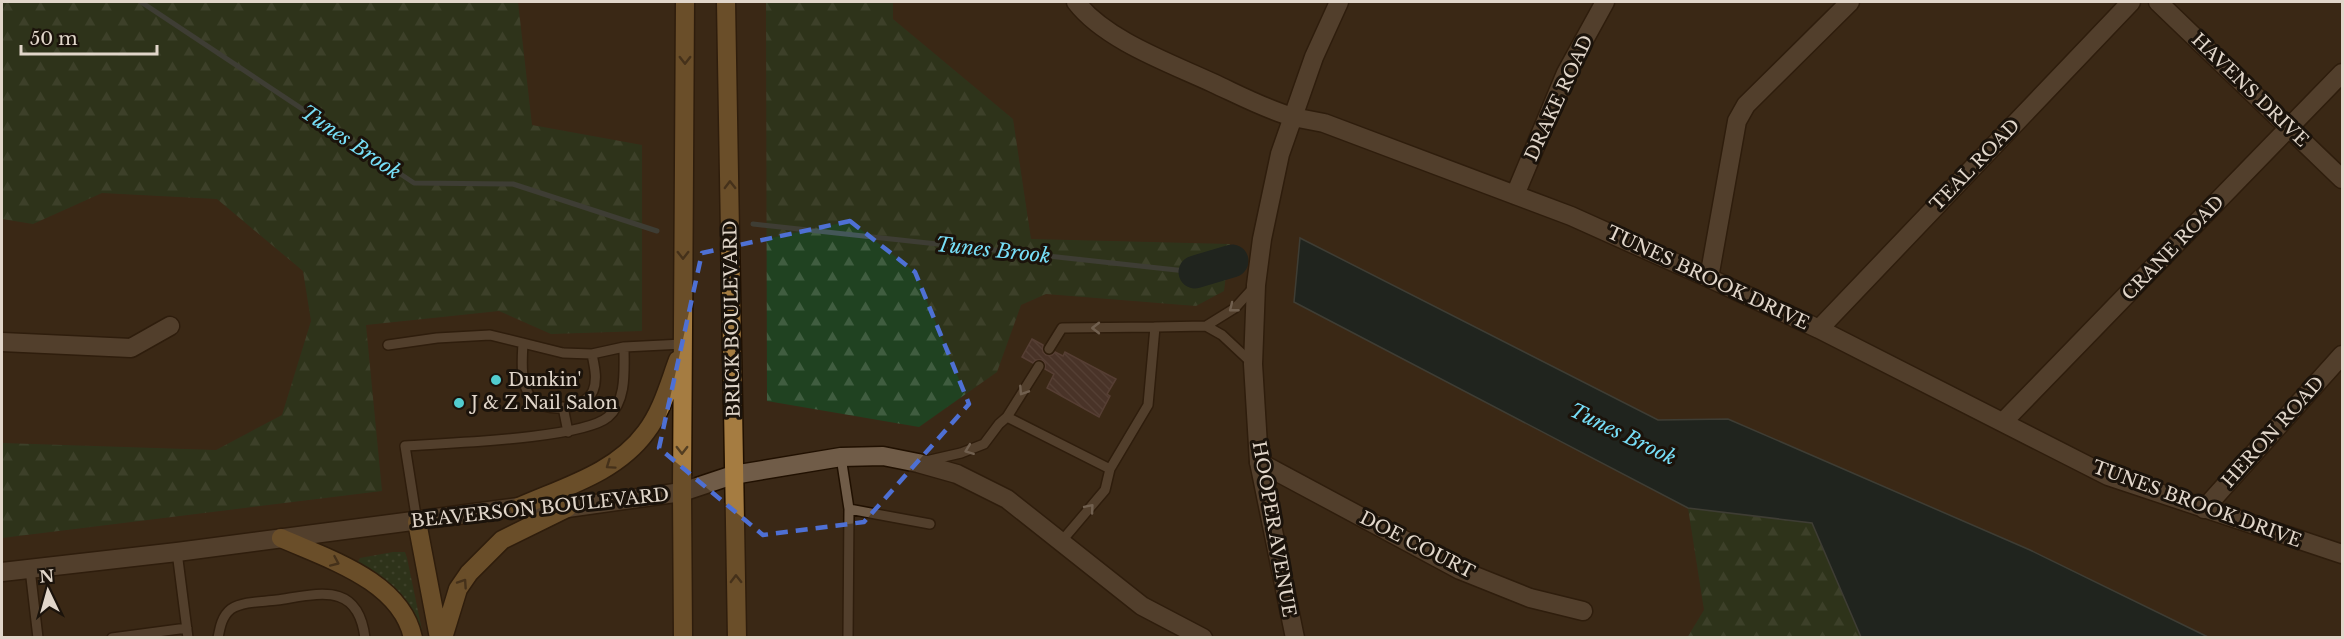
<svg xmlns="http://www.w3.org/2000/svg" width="2344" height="639" font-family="'Libre Baskerville',serif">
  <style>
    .grass { fill: url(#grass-dots) }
    .forest { fill: url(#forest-firs) }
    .water { fill: #002028; stroke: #445759; stroke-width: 1.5 }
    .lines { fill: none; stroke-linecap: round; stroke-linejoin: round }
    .stream { stroke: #445759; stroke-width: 5 }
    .river { stroke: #002028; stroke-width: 33 }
    .building { fill: url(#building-back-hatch); stroke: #785a58; stroke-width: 1.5 }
    .lane-casing { stroke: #201001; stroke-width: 12 }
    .street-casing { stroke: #201001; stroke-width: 21 }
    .secondary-casing { stroke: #201001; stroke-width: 21 }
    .primary-casing { stroke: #201001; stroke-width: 21 }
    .lane { stroke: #705c48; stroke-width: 9 }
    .street { stroke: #705c48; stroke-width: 18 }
    .secondary { stroke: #705c48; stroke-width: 18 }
    .primary { stroke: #a57c41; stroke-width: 18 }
    .oneway { stroke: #523d21 }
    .oneway2 { stroke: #b4a596 }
    .marked { fill: none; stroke: #4e70d4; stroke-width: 4.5; stroke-dasharray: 12 8; stroke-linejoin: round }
    .poi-dot { fill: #52cdcf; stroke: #1b130b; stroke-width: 2 }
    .labels { text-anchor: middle; stroke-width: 6; stroke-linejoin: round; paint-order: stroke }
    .street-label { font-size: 18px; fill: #e1d6ca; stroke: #1b130b }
    .poi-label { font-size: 18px; fill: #e1d6ca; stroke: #1b130b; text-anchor: start }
    .water-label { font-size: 20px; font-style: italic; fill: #77def7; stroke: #1b130b }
  </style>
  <defs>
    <pattern id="grass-dots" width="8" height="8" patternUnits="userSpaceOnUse" patternTransform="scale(1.5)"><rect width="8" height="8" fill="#204221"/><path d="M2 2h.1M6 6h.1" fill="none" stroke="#405d40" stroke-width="1.8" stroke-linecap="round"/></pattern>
    <pattern id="forest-firs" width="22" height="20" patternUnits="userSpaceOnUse" patternTransform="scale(1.5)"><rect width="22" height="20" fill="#204221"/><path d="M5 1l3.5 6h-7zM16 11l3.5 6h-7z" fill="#405d40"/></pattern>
    <pattern id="building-back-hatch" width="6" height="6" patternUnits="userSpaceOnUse" patternTransform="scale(1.5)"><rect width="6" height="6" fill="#5c403e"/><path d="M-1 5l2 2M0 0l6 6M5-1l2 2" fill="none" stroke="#735b59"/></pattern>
  </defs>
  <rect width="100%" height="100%" fill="#3a2816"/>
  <path class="grass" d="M393,552H405L407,558L422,630L416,631L374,575L358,562L360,558Z"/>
  <path class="forest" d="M2,2H518L532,125L642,145V331L551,334L499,311L366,325L382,491L2,538V443L216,450L282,415L311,321L303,271L217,199L102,193L33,224L2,219Z
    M766,2H893V19L1013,119L1031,239L1230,244L1224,291L1196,306L1046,294L1021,305L997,372L919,427L767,401Z
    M1688,508L1812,523L1861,637L1687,638L1704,610Z"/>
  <path class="water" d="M1300,238L1658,420L1728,419L2030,550L2208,637H1861L1812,523L1688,508L1294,302Z"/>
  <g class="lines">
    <path class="stream" d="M141,2L414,183L513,184L657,231
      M753,224L1195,272"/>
    <path class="river" d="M1195,272L1232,261"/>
  </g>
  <path class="building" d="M1032,339L1043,345V352L1046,355H1052L1055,352L1063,356L1065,352L1116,379L1107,394L1110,396L1099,417L1047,388L1054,374L1045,369V363L1042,360H1036L1033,363L1022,357Z"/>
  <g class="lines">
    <defs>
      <path id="lane" d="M1206,326L1235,308L1254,287
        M523,343C522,360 520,383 531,398C544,414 584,410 593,391C598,379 594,365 592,354
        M388,345L437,338L490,335L563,353L592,354L624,347
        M1049,349L1062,328L1155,327
        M563,407L568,432
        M1007,417L1110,469
        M841,457L849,509L848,638
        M926,461L961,453L984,444L999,424L1007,417L1039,366
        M849,509L930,524
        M417,522L405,446C445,443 582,439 608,417C627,401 624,370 624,347L683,344
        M1060,543L1105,490L1110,469L1148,405L1155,327L1206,326L1222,335L1253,364
        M177,552L188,638
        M30,569L38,638
        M112,638L187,628
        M218,638C220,627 222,616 231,609C244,601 262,602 277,600C319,594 358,581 365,638"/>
      <path id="street" d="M1076,2C1105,40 1170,63 1213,83C1239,95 1265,109 1293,117C1303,119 1314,121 1324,123L1571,216L1709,278L1819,329L2108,476L2342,554
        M2158,2L2342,179
        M1515,195L1566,73L1605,2
        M1709,278L1737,121L1746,105L1850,2
        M1819,329L2131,2
        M2,342L131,348L170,326
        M2003,422L2342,73
        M1259,462L1460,570L1530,598L1583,611
        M2204,509L2342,355"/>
      <path id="secondary" d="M2,572L177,552L519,507L567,508L682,492L733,475L841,457L883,456L918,463L957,474L1007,499L1142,606L1203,638
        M1295,638L1259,462L1253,364L1256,285L1262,239L1280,154L1314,57L1339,2"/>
      <path id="primary" d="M726,2L737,638
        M519,507C564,487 616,473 646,432C662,411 669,384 678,360
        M417,522L439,638
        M281,538C328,559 401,581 413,638
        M443,638L458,589L469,573L502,540L567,508
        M683,638L682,492L685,2"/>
    </defs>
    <use href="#lane" class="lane-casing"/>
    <use href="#street" class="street-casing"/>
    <use href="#secondary" class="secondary-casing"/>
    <use href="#primary" class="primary-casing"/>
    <use href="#lane" class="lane"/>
    <use href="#street" class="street"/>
    <use href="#secondary" class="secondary"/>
    <use href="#primary" class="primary"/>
  </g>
  <defs><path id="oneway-chevron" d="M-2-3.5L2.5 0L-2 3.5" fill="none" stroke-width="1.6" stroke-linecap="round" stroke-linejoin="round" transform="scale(1.5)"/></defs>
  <g class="oneway">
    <use href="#oneway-chevron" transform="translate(685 60) rotate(90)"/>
    <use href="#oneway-chevron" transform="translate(730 185) rotate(-91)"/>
    <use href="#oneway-chevron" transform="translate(683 255) rotate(90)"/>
    <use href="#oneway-chevron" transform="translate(682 450) rotate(90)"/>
    <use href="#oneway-chevron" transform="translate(610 465) rotate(145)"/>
    <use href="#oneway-chevron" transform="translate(335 562) rotate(24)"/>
    <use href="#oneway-chevron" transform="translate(736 579) rotate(-91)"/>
    <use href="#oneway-chevron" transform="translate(463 583) rotate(-56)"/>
  </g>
  <g class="oneway2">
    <use href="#oneway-chevron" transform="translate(1233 308) rotate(142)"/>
    <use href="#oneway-chevron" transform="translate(1096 328) rotate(180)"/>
    <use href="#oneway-chevron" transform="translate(1023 391) rotate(123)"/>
    <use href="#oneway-chevron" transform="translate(969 450) rotate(159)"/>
    <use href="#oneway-chevron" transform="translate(1090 508) rotate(-50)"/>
  </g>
  <path d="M0 0H2344V639H0ZM850,221L915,272L969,404L864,522L763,535L659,448L702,253Z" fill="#3a2816" fill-opacity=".55" fill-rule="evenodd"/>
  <path class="marked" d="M850,221L915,272L969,404L864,522L763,535L659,448L702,253Z"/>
  <g class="poi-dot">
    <circle cx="496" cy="380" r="6"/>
    <circle cx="459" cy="403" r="6"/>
  </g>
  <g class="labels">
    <g class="street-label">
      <text transform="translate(2250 90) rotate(44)" y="6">HAVENS DRIVE</text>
      <text transform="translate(1559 98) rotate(-65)" y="6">DRAKE ROAD</text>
      <text transform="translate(1975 165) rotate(-46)" y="6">TEAL ROAD</text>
      <text transform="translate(2173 248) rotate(-46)" y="6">CRANE ROAD</text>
      <text transform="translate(1708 278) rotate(25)" y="6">TUNES BROOK DRIVE</text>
      <text transform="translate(732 319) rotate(-91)" y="6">BRICK BOULEVARD</text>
      <text transform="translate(2273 432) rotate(-48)" y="6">HERON ROAD</text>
      <text transform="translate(2197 504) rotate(20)" y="6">TUNES BROOK DRIVE</text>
      <text transform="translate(540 508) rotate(-6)" y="6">BEAVERSON BOULEVARD</text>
      <text transform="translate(1274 529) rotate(80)" y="6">HOOPER AVENUE</text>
      <text transform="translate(1417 545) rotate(27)" y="6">DOE COURT</text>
    </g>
    <g class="poi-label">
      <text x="508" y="386">Dunkin'</text>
      <text x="471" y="409">J &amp; Z Nail Salon</text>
    </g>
    <g class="water-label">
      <text transform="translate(351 142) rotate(34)" y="7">Tunes Brook</text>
      <text transform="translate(993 250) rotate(6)" y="7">Tunes Brook</text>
      <text transform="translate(1623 434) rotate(26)" y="7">Tunes Brook</text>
    </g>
  </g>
  <rect width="2344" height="639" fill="none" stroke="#e1d6ca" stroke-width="6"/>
  <g transform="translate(48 591) rotate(355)" stroke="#1b130b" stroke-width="4.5" paint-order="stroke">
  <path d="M0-4.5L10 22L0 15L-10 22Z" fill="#e1d6ca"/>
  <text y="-9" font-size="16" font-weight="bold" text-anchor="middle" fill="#e1d6ca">N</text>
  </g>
  <path d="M21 45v9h136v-9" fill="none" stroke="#e1d6ca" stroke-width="3"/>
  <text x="30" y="45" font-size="18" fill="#e1d6ca" stroke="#1b130b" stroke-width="4.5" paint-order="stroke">50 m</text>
</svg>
